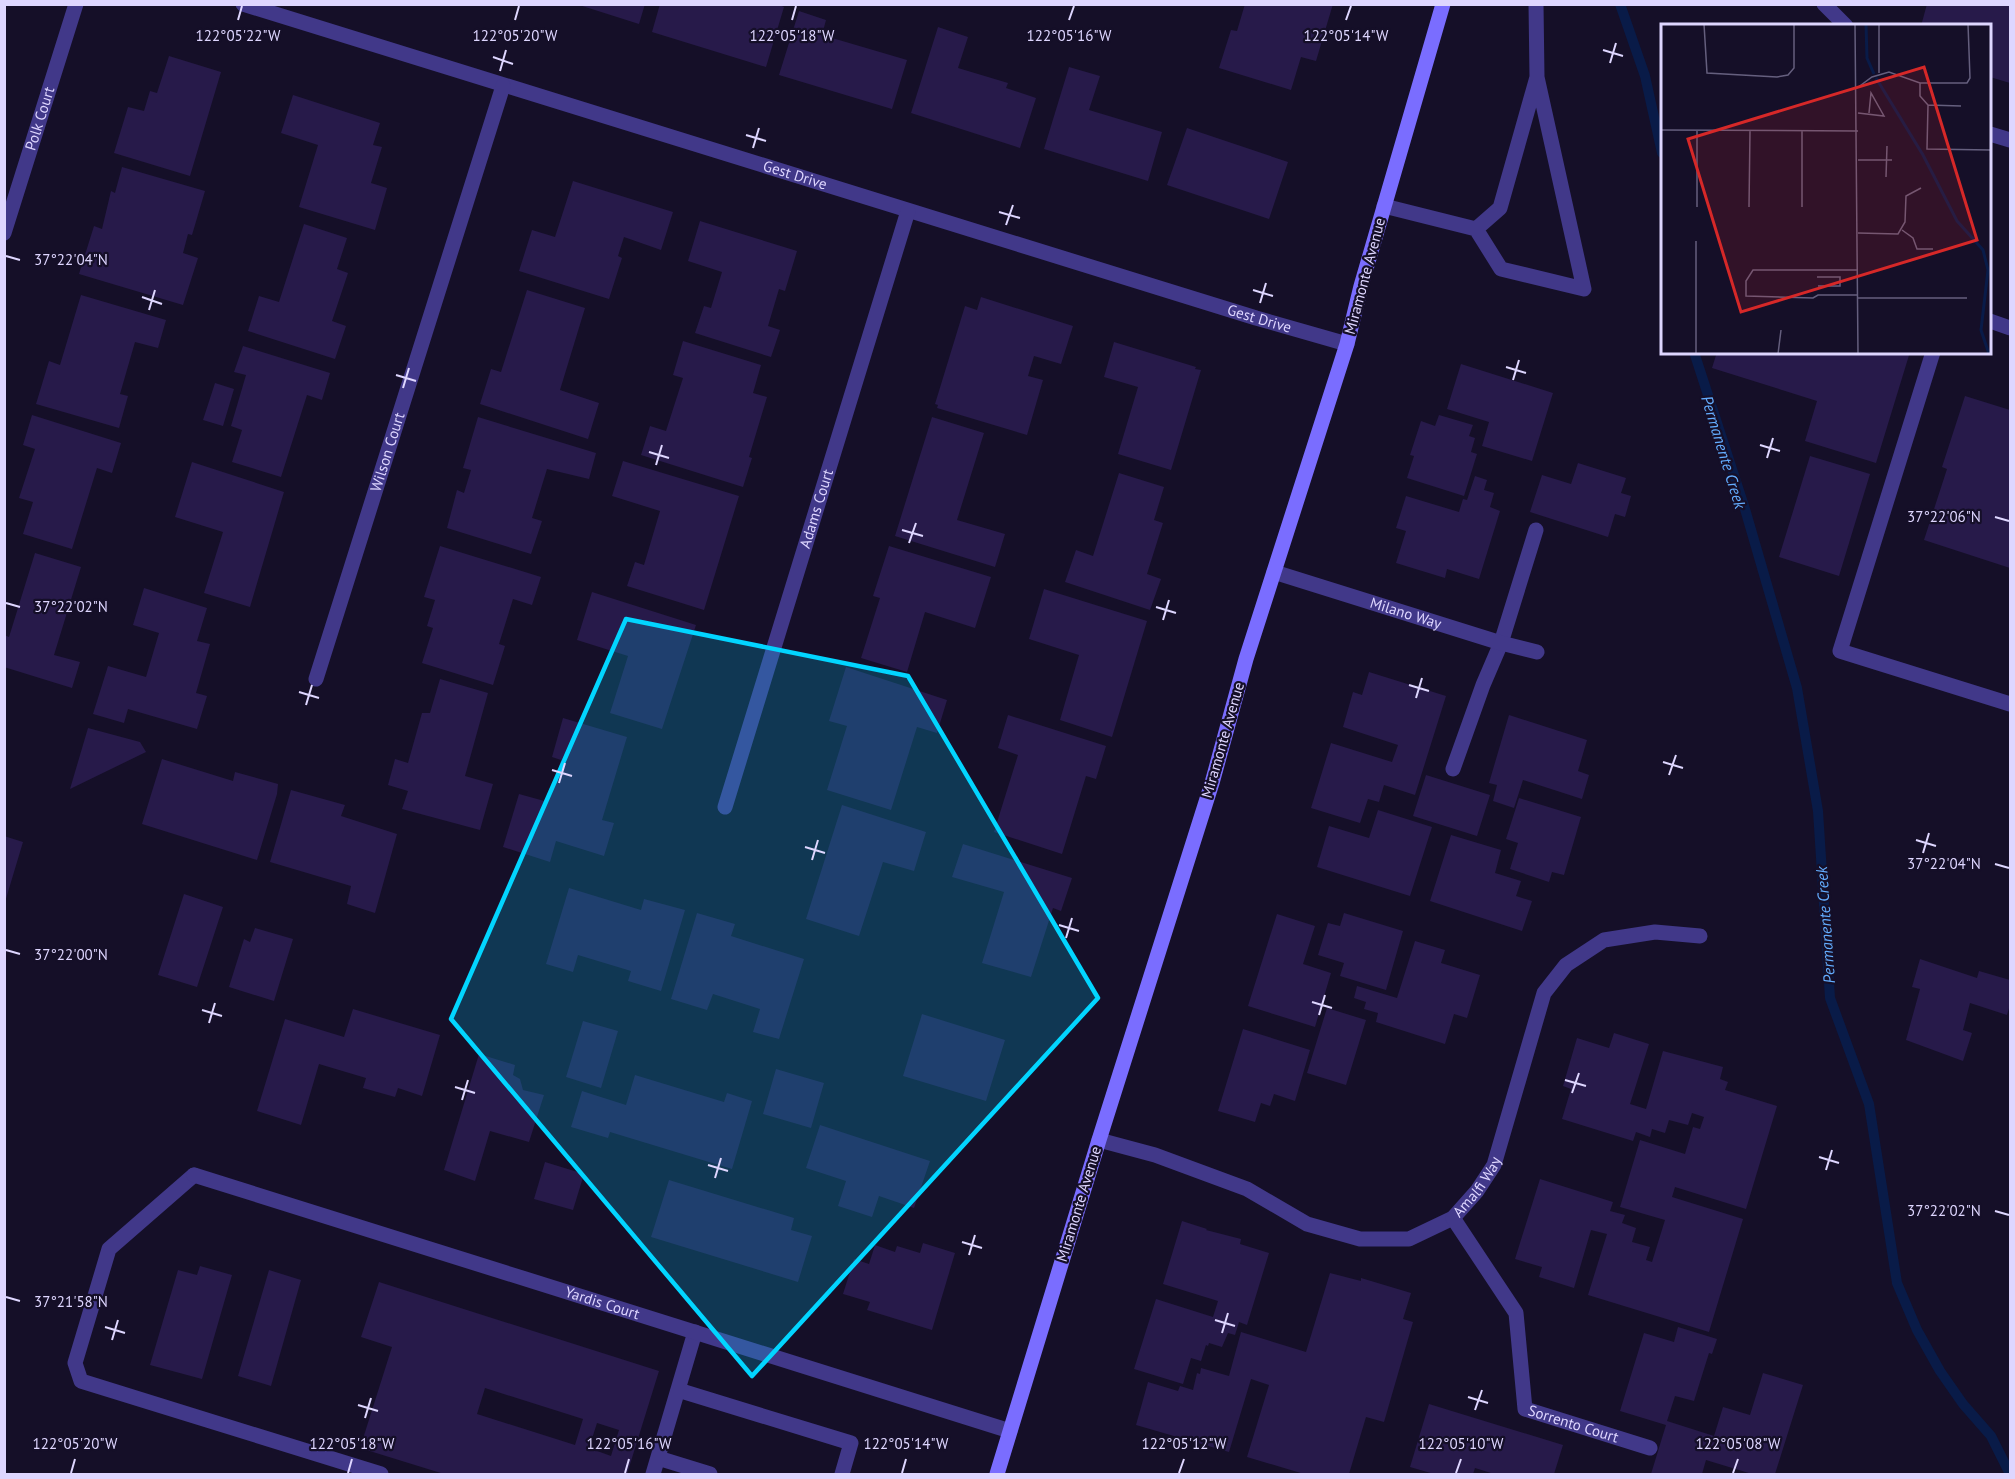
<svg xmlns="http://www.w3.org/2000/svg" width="2015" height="1479" font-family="'PT Sans',sans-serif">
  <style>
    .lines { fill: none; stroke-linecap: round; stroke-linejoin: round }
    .stream { stroke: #091b48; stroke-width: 10 }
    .building { fill: #271a4a; fill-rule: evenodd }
    .lane { stroke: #413889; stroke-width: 15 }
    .street { stroke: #413889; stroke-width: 15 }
    .secondary { stroke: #7a6dff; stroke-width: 15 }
    .marked { fill: #02d5ff; fill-opacity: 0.2; stroke: #02d5ff; stroke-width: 4.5; stroke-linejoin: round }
    .ticks { fill: none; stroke: #ded6ff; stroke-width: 2 }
    .labels { text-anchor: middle; stroke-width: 4.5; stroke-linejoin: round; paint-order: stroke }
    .street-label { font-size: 15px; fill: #ded6ff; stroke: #150f28 }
    .water-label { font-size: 16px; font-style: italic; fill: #64adff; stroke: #150f28 }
    .inset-river { fill: none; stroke: #091b48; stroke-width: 3 }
    .inset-road { fill: none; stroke: #655f7e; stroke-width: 1.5 }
    .view { fill: #d62828; fill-opacity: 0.15; stroke: #d62828; stroke-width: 3 }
    .inset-edge { fill: none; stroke: #ded6ff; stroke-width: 3 }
    .ticks-label { font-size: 15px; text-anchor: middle; fill: #ded6ff; stroke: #150f28; stroke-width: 4.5; stroke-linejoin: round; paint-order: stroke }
  </style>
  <rect width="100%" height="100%" fill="#150f28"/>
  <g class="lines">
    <path class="stream" d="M1620,4L1645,76L1662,153
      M1694,352L1745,509L1797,688L1818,811L1830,998L1869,1104L1897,1283L1917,1330L1940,1371L1963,1404L1991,1436L2010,1474"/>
  </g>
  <path class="building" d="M576,4H645L639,24Z
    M660,4H777L784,7L766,67L652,32Z
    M1245,4H1333L1316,61L1301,57L1291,90L1219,68L1231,30L1237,31Z
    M1927,4H2010V83L1990,77V26H1921Z
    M799,11L826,20L822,35L907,60L892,109L779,75Z
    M938,27L968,37L958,68L1008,83L1006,88L1036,98L1020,148L911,113Z
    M169,56L221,72L190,176L114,153L128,107L144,111L150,91L157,93Z
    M1069,67L1100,76L1089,110L1162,132L1148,181L1044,149Z
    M293,95L380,123L373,145L382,147L371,183L387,188L375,230L299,207L318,145L281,133Z
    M1187,128L1288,162L1269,219L1167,185Z
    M122,167L205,191L192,235L188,234L183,253L198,258L183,305L79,274L94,226L102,229L111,191L115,193Z
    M573,181L673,212L661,250L624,237L618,256L622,258L609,299L519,271L532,230L555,237Z
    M700,221L797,251L785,291L779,289L768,326L780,330L771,357L695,333L704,306L711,308L722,272L688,261Z
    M304,224L347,238L337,269L348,273L332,321L346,326L335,359L248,331L259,296L279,302Z
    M527,290L585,308L560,390L599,403L588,439L480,404L491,369L501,372Z
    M81,295L166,320L158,348L135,342L120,394L128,396L119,428L36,404L49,361L60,365Z
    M981,297L1073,326L1061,364L1034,356L1028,376L1043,380L1027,435L937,408L938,405L935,404L965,306L977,310Z
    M683,341L761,365L753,393L767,397L749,457L752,458L743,487L641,455L650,426L666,431L683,378L673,375Z
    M1114,342L1196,367L1195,369L1201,370L1171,470L1118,454L1138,387L1104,377Z
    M243,346L330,373L322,400L307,395L281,477L232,462L242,430L231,426L246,375L234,372Z
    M1717,352H1910L1876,463L1805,441L1817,401L1712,368Z
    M1461,364L1553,393L1532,461L1482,446L1489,422L1447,409Z
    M215,383L234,389L223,426L203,420Z
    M1965,396L2010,410V568L1924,540L1947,469L1942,467Z
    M32,415L121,443L112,473L97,468L72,549L23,534L33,502L19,498L35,449L23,445Z
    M1439,415L1473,425L1469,436L1475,438L1471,452L1477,454L1464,496L1407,478L1414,456L1410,455L1421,421L1435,426Z
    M478,417L596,453L589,479L547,469L532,518L542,521L531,554L447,528L457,490L464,493L471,470L463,468Z
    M932,417L984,433L957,520L1005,534L995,567L895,536Z
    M1810,456L1870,474L1839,576L1779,557Z
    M623,461L739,496L704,610L627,586L635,562L644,565L660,511L612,496Z
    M192,462L284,492L250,607L204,593L223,532L175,517Z
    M1578,463L1626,478L1621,493L1631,496L1625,517L1615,514L1608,537L1530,512L1542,475L1571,484Z
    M1119,473L1164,487L1154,520L1163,523L1147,574L1161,579L1150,610L1065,582L1076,550L1093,556Z
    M1475,476L1487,480L1484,490L1494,493L1490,507L1500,511L1479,579L1447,569L1445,578L1396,563L1406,531L1396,528L1406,496L1459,512L1463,499L1467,500Z
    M440,546L541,577L532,605L513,599L499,644L505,646L493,685L422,663L433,628L427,626L435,600L424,597Z
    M889,546L991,577L975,628L925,612L907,672L861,658L880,598L873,596Z
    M35,553L81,567L54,655L80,662L72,688L4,667V635L9,637Z
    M144,588L207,608L197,641L210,644L196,693L207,696L197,729L128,709L124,723L93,714L108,666L146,677L159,633L133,625Z
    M1044,589L1147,621L1112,737L1060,720L1079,655L1029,639Z
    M592,592L696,625L662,729L610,713L628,656L577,640Z
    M846,667L947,700L937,733L917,727L891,810L827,790L847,726L829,721Z
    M1369,672L1446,696L1415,795L1384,785L1379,802L1368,799L1360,823L1311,808L1331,743L1392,762L1398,745L1343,727L1353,692L1362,695Z
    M440,679L488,693L465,776L493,784L480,830L402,809L408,791L388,785L395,759L408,763L422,713H430Z
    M1008,715L1106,746L1096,779L1086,776L1062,854L994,832L1018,755L998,748Z
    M1509,715L1587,740L1578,771L1589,775L1582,799L1523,780L1514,808L1493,801L1497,785L1489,783Z
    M563,718L627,737L602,820L614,823L604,856L556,841L550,862L503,847L519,794L548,802L561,760L552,757Z
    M88,728L140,742L146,752L70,789Z
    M162,759L233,781L235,772L278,784L277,794L257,860L142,824Z
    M1426,775L1490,795L1477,836L1413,816Z
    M291,790L345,805L341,816L397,834L375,913L347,904L351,886L270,862Z
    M1519,798L1581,817L1564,875L1552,872L1549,882L1510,869L1518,843L1506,839Z
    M842,805L926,832L914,871L883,862L859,936L806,919Z
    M1378,810L1432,827L1410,896L1317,867L1329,826L1369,838Z
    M1451,835L1501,850L1495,873L1521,881L1516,896L1532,901L1522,931L1430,901Z
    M4,836L23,842L5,902H4Z
    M963,844L1072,878L1061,911L1053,908L1031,977L982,963L1004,892L952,877Z
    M569,888L641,910L644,899L685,910L661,991L628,981L631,971L578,955L573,972L546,964Z
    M184,894L223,907L197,987L158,975Z
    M697,913L735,924L731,936L804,959L779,1039L753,1032L760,1009L713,994L707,1010L671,999Z
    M1344,913L1403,931L1386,990L1340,976L1344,963L1318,955L1328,923L1340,926Z
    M1277,914L1315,926L1303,964L1331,973L1315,1027L1248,1006Z
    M255,928L293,939L274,1001L229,987L244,939L250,942Z
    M1415,941L1445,950L1441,963L1480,975L1467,1018L1454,1014L1445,1044L1376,1022L1378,1013L1364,1009L1366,1002L1354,998L1357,986L1397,998Z
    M1920,959L1977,978L1979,971L2010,980V1005L2007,1015L1970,1003L1963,1030L1972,1033L1963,1061L1906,1040L1920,989L1912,987Z
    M1327,1008L1366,1020L1346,1085L1307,1073Z
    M353,1009L440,1035L422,1096L398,1088L395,1097L363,1088L366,1078L319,1064L301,1125L257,1111L285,1019L344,1037Z
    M922,1014L1005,1040L986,1101L903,1076Z
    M583,1021L618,1031L601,1088L566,1077Z
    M1243,1029L1310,1050L1295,1101L1274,1094L1270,1106L1261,1103L1255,1122L1218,1111Z
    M1614,1033L1649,1044L1630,1104L1646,1109L1663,1051L1723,1067L1720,1079L1728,1082L1725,1090L1777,1106L1746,1209L1675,1187L1672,1197L1743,1219L1709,1332L1588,1295L1607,1234L1591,1230L1574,1288L1539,1277L1542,1267L1515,1259L1540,1179L1613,1202L1610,1211L1625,1215L1622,1223L1636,1228L1632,1242L1650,1247L1646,1260L1652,1262L1665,1220L1620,1207L1640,1140L1685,1154L1693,1127L1700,1129L1704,1117L1692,1113L1688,1125L1669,1120L1665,1133L1652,1129L1650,1137L1636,1132L1633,1141L1562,1119L1571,1089L1563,1086L1577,1038L1609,1048Z
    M479,1054L515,1065L513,1075L520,1079L523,1090L544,1095L529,1142L490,1131L475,1181L444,1170Z
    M776,1069L824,1083L811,1128L763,1114Z
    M635,1075L724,1102L727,1093L752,1101L732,1169L610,1132L608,1138L571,1127L582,1091L626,1105Z
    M820,1125L930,1161L914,1208L879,1196L872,1217L838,1206L846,1181L806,1168Z
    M545,1162L584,1174L573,1210L534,1199Z
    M669,1180L794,1218L791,1230L812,1236L798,1282L651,1237Z
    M1182,1221L1207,1229L1206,1230L1241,1239L1240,1244L1269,1253L1247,1325L1239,1322L1235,1335L1228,1333L1222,1347L1209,1343L1208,1346L1206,1345L1201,1361L1191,1358L1183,1384L1134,1369L1156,1299L1213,1317L1218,1301L1163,1284Z
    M923,1243L955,1253L932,1330L867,1310L870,1302L843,1294L854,1259L869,1264L875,1245L895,1252L897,1246L920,1253Z
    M200,1266L232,1275L202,1379L150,1365L178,1270L197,1275Z
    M269,1270L301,1280L271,1386L238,1376Z
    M1330,1273L1361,1281V1278L1411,1293L1403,1319L1413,1322L1384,1422L1366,1417L1349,1474H1304L1247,1457L1269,1385L1251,1379L1229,1452L1136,1425L1148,1382L1178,1391L1180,1386L1193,1390L1197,1373L1200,1374L1201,1368L1229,1376L1241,1332L1306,1352Z
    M379,1282L659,1371L627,1474H444L360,1448L392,1347L361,1337ZM485,1388L583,1419L575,1445L477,1414ZM597,1423L619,1430L611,1456L589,1448Z
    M1678,1327L1717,1339L1712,1354L1709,1353L1694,1401L1675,1396L1667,1421L1714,1436L1723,1407L1750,1415L1763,1373L1803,1385L1775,1474H1752L1706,1460L1702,1474H1651L1666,1425L1620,1411L1644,1333L1674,1342Z
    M1429,1404L1563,1445L1554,1474H1491V1473L1475,1468L1473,1474H1434L1410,1467Z"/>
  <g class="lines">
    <path class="lane" d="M1536,4L1537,77
      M1824,4L1846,26
      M1990,134L2010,140
      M1384,206L1476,229L1501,269L1584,289L1537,77L1500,208L1476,229
      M1990,321L2010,328
      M1933,352L1840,651L2010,704
      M1453,769L1483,685L1501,643L1536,530
      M194,1175L109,1249L75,1363L81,1381L381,1474
      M678,1390L851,1443L842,1474
      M658,1458L710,1474
      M653,1474L695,1332"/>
    <g class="street">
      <path id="s1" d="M243,4L1256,318L1347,344"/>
      <path id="s2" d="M4,233L76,4"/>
      <path id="s3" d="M1274,572L1501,643L1537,652"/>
      <path id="s4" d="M316,679L503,86"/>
      <path id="s5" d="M725,807L908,211"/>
      <path id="s6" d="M1099,1140L1155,1155L1247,1189L1307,1224L1360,1239H1409L1453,1218L1477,1191L1494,1165L1544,993L1566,965L1604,940L1655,932L1700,936"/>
      <path id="s7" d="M194,1175L1010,1431"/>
      <path id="s8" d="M1453,1218L1516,1313L1525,1409L1650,1448"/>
    </g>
    <path class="secondary" d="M997,1474L1099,1140L1212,783L1246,659L1347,344L1361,286L1443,4"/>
  </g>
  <path class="marked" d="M626,619L908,676L1098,998L752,1376L451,1019Z"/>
  <path class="ticks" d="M238,20L242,6M515,20L519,6M792,20L796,6M1069,20L1074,6M1346,20L1351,6M1603,50L1623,56M493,57L513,64M1610,63L1616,43M500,71L506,50M746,135L766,141M753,148L759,128M999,212L1020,218M1006,225L1013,205M6,256L20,260M1253,290L1273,296M142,297L162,304M1260,303L1266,283M149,310L155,290M1506,367L1526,373M396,375L416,381M1513,380L1519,360M403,388L409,368M1760,445L1780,451M649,452L669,458M1767,458L1773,438M656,465L662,445M1995,517L2009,521M902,530L923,536M909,543L916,523M6,603L20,607M1156,607L1176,613M1163,620L1169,600M1409,685L1429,691M299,692L319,698M1416,698L1422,678M306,705L312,685M1663,762L1683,768M552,770L572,776M1669,775L1676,755M559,783L565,763M1916,840L1936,846M805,847L825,853M1923,853L1929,833M812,860L818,840M1995,864L2009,868M1059,925L1079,931M1066,938L1072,918M6,950L20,954M1312,1002L1332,1008M202,1010L222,1016M1319,1015L1325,995M209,1023L215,1003M1565,1080L1586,1086M455,1087L475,1093M1572,1093L1579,1073M462,1100L468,1080M1819,1157L1839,1163M708,1165L728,1171M1826,1170L1832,1150M715,1178L721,1158M1995,1211L2009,1215M962,1242L982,1248M969,1255L975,1235M6,1297L20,1301M1215,1320L1235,1326M105,1327L125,1333M1222,1333L1228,1313M112,1340L118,1320M1468,1397L1488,1403M358,1405L378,1411M1475,1410L1482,1390M365,1418L371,1398M71,1473L75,1459M348,1473L352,1459M625,1473L629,1459M902,1473L906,1459M1179,1473L1184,1459M1456,1473L1461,1459M1733,1473L1738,1459"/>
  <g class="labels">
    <g class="street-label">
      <text dy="5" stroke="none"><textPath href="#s2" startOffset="120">Polk Court</textPath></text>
      <text dy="5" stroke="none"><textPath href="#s1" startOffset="578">Gest Drive</textPath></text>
      <text transform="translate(1365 276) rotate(-75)" y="5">Miramonte Avenue</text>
      <text dy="5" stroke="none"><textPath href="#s1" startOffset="1064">Gest Drive</textPath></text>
      <text dy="5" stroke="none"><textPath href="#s4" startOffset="238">Wilson Court</textPath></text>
      <text dy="5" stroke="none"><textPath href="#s5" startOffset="312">Adams Court</textPath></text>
      <text dy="5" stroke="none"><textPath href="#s3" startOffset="138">Milano Way</textPath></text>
      <text transform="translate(1223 740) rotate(-74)" y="5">Miramonte Avenue</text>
      <text dy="5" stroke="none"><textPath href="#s6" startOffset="418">Amalfi Way</textPath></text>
      <text transform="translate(1079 1204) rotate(-73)" y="5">Miramonte Avenue</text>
      <text dy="5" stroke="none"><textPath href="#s7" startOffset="428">Yardis Court</textPath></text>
      <text dy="5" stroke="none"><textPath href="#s8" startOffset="261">Sorrento Court</textPath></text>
    </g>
    <g class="water-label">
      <text transform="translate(1724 452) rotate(73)" y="6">Permanente Creek</text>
      <text transform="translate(1825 925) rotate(-94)" y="6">Permanente Creek</text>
    </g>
  </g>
  <g transform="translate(1661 24)">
    <rect width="330" height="330" fill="#150f28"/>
    <path class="inset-river" d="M205,0L206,34L213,50M215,54L262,131L296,197L322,226L327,246L320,306L328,330"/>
    <path class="inset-road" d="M43,0L46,49L116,53L127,51L133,44V0M194,0L197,330M218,0V49M259,59V72L267,81L266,125L330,126M196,64L211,53L228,48L259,59H306L309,54L307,0M267,81L300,82M197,89L223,92L210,69L208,89M0,106L197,107M141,107V183M197,136H231M225,153L226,122M36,183V106M88,183L89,107M241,206L252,214L256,225H272M197,209L237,210L244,198L245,172L260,164M197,246H92L85,257V272L152,274L157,271H197M156,253H179V262H157M197,274H306M35,330V217M117,330L120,306"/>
    <path class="view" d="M263,43L316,216L80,288L27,115Z"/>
    <rect width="330" height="330" class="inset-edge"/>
  </g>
  <g class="ticks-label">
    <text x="238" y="41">122°05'22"W</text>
    <text x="515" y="41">122°05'20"W</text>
    <text x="792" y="41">122°05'18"W</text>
    <text x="1069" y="41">122°05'16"W</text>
    <text x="1346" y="41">122°05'14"W</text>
    <text x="71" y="265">37°22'04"N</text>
    <text x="1944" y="522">37°22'06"N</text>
    <text x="71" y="612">37°22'02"N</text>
    <text x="1944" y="869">37°22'04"N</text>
    <text x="71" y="960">37°22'00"N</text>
    <text x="1944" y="1216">37°22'02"N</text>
    <text x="71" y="1307">37°21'58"N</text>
    <text x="75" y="1449">122°05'20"W</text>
    <text x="352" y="1449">122°05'18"W</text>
    <text x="629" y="1449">122°05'16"W</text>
    <text x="906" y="1449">122°05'14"W</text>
    <text x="1184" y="1449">122°05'12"W</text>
    <text x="1461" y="1449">122°05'10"W</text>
    <text x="1738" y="1449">122°05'08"W</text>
  </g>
  <rect width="2015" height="1479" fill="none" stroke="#ded6ff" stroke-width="12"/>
</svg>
